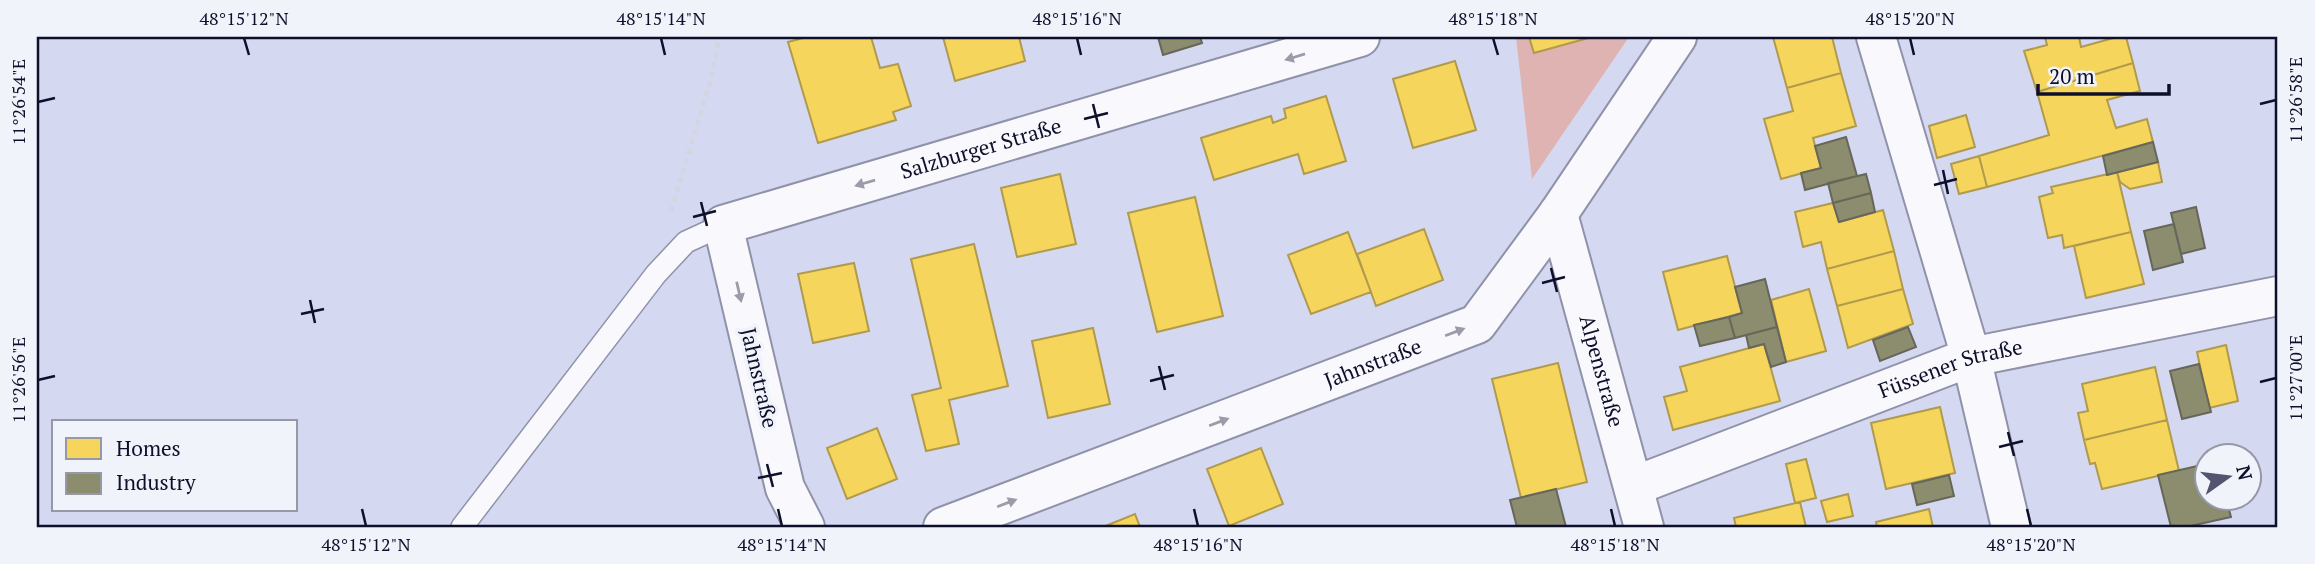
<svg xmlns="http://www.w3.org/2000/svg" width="2315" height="564" font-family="'PT Serif',serif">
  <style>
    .green { fill: #dfb3b1 }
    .homes { fill: #f6d55c; stroke: #b09a4d; stroke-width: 2 }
    .industry { fill: #8c8c6e; stroke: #66665a; stroke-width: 2 }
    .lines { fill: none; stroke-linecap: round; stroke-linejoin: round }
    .lane-casing { stroke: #8f92a9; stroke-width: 24 }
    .street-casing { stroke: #8f92a9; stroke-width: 42 }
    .path { stroke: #d4d5dd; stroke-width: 4.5; stroke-dasharray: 5 5; stroke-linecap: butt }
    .lane { stroke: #f9f9fd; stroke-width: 21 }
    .street { stroke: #f9f9fd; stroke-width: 38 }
    .oneway { fill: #9b9ba9 }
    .ticks { fill: none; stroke: #0e0f2a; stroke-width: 2.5 }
    .labels { text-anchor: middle; stroke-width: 7; stroke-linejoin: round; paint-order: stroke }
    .street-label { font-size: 21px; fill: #0e0f2a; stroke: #f1f3fb }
    .neatline { fill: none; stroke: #0e0f2a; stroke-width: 2.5 }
    .ticks-label { font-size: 18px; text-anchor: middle; fill: #0e0f2a }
  </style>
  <rect width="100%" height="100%" fill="#d4d8f1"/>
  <path class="green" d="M1516,37H1629L1532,179Z"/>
  <path class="homes" d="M807,37H871L880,68L898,64L911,106L893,112L896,120L818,143L788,42Z
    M943,37H1019L1025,61L955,81Z
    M1529,37H1592L1534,53Z
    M1773,37H1832L1841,73L1787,88Z
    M2045,37H2079L2081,47L2117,37H2126L2133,63L2037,92L2024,51L2047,45Z
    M1455,61L1476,130L1413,148L1393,79Z
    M2133,63L2140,91L2107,100L2116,128L2147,119L2153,142L1987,187L1979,156L2049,135L2037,92Z
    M1841,73L1856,126L1813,138L1821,168L1781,179L1764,119L1793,111L1787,88Z
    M1326,96L1346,161L1304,174L1298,154L1214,180L1201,138L1271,116L1273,123L1286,118L1284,109Z
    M1966,115L1975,147L1937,158L1929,126Z
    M1979,156L1987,187L1959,194L1951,164Z
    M2158,162L2162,182L2130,189L2120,182L2117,172Z
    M2117,172L2131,232L2064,248L2062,235L2048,238L2039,197L2053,193L2051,187Z
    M1060,174L1076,244L1017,257L1001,188Z
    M1195,197L1223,316L1157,332L1128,213Z
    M1833,203L1839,222L1883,210L1894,251L1827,269L1821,242L1803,247L1795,212Z
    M1424,229L1443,280L1376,306L1357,254Z
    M1348,232L1371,292L1311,314L1288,255Z
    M2131,232L2144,284L2086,298L2074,246Z
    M974,244L1008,386L949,400L959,444L926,451L912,395L941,388L911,259Z
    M1894,251L1903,289L1837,306L1827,269Z
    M1727,256L1742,313L1678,330L1663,272Z
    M854,263L869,331L813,343L798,274Z
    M1809,289L1826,351L1786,362L1771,300Z
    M1903,289L1913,324L1848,348L1837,306Z
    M1093,328L1110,404L1048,418L1032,341Z
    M1764,344L1780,401L1673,430L1664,397L1687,391L1680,367Z
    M2226,345L2238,401L2209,408L2197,352Z
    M1558,363L1587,482L1521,498L1492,379Z
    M2155,367L2167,420L2084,440L2078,413L2088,411L2082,384Z
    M1940,407L1955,473L1886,489L1871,423Z
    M2167,420L2179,471L2102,489L2095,463L2090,464L2084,440Z
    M877,428L897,479L847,499L827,448Z
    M1261,448L1283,504L1229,526L1207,469Z
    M1806,459L1816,498L1795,503L1786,464Z
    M1848,494L1853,516L1827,522L1821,501Z
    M1800,502L1806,527H1736L1734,518Z
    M1929,509L1933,527H1877L1876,522Z
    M1135,514L1140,527H1103Z"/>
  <path class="industry" d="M1158,37H1200L1202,43L1163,55Z
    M1846,137L1857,176L1805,190L1801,173L1821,168L1815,146Z
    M2153,142L2158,162L2107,175L2103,156Z
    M1866,174L1871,193L1833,203L1828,183Z
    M1871,193L1875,212L1839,222L1833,203Z
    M2196,207L2205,248L2181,254L2171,213Z
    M2174,224L2183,262L2153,270L2144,231Z
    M1765,279L1777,327L1735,338L1729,317L1742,313L1735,287Z
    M1729,317L1735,338L1700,346L1694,325Z
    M1777,327L1786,362L1771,367L1764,344L1749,348L1746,335Z
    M1908,327L1916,347L1880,361L1873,340Z
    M2199,364L2211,412L2182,419L2170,371Z
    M2206,464V498H2226L2231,517L2186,527H2171L2158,475Z
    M1949,475L1954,496L1917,505L1912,484Z
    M1556,489L1566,527H1517L1510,500Z"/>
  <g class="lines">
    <defs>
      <path id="lane" d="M462,527L656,274L686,242L723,225"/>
      <g id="street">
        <path d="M1876,37L1971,357L2011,527"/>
        <path id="s1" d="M1558,214L1644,527"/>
        <path id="s2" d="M1634,486L1971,357L2278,296"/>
        <path id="s3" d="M805,527L785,488L723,225L1360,37"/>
        <path id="s4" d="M943,527L1477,324L1558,214L1677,37"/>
      </g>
    </defs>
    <use href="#lane" class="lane-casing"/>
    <use href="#street" class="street-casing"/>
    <path class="path" d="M671,211L711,79L719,37"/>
    <use href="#lane" class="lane"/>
    <use href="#street" class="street"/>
  </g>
  <defs><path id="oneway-solid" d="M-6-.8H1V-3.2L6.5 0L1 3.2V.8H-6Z" transform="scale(1.75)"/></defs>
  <g class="oneway">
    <use href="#oneway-solid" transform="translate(1295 57) rotate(163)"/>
    <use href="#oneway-solid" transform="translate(865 183) rotate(164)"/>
    <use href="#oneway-solid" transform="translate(739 292) rotate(77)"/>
    <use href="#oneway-solid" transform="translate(1455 332) rotate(-21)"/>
    <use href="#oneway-solid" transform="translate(1219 422) rotate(-21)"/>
    <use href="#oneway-solid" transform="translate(1007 503) rotate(-21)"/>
  </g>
  <path class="ticks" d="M244,38L249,55M661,38L665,55M1077,38L1081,55M1493,38L1498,55M1910,38L1914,55M38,102L55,98M1093,104L1099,128M2260,104L2276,100M1084,119L1108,113M1943,170L1948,194M1934,185L1957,179M701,202L707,226M693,217L716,211M1551,268L1557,292M1542,283L1565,277M310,300L315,323M301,314L324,309M1159,366L1165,390M38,380L55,376M1150,381L1174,375M2260,382L2276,378M2008,432L2014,456M1999,447L2023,441M767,464L773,487M758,478L782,473M362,509L366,526M778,509L782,526M1194,509L1198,526M1611,509L1615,526M2027,509L2031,526"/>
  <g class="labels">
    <g class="street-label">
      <text dy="7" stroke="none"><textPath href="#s3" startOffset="583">Salzburger Straße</textPath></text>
      <text dy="7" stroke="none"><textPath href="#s4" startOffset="460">Jahnstraße</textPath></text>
      <text dy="7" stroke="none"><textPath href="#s1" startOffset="163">Alpenstraße</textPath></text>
      <text dy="7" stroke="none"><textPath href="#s2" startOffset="338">Füssener Straße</textPath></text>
      <text transform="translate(759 378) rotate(77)" y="7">Jahnstraße</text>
    </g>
  </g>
  <rect width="2315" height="564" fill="none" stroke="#f1f3fb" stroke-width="77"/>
  <rect x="52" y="420" width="245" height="91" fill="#f1f3fb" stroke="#9698a7" stroke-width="2"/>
  <rect x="66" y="438" width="35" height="21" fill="#f6d55c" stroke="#9698a7" stroke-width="2"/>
  <text x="116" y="456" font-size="21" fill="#0e0f2a">Homes</text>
  <rect x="66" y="473" width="35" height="21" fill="#8c8c6e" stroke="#9698a7" stroke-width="2"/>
  <text x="116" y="490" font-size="21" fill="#0e0f2a">Industry</text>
  <g transform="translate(2228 477) rotate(76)"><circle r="33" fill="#f1f3fb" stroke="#9698a7" stroke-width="2"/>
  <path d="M0-5L12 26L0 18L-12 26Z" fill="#535570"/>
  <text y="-10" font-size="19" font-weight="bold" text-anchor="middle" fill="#0e0f2a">N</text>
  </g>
  <path d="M2038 84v10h131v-10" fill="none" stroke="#0e0f2a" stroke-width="3.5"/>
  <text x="2049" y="84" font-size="21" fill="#0e0f2a" stroke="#f1f3fb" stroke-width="5" paint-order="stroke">20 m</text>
  <rect x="38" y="38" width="2238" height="488" class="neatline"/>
  <g class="ticks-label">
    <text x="244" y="25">48°15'12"N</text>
    <text x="661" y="25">48°15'14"N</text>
    <text x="1077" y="25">48°15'16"N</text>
    <text x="1493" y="25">48°15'18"N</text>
    <text x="1910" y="25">48°15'20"N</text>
    <text transform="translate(2296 100) rotate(-90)" y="6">11°26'58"E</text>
    <text transform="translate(19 102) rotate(-90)" y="6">11°26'54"E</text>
    <text transform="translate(2296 378) rotate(-90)" y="6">11°27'00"E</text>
    <text transform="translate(19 380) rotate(-90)" y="6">11°26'56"E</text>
    <text x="366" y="551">48°15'12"N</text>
    <text x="782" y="551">48°15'14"N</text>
    <text x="1198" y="551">48°15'16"N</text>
    <text x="1615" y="551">48°15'18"N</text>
    <text x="2031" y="551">48°15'20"N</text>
  </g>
</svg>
